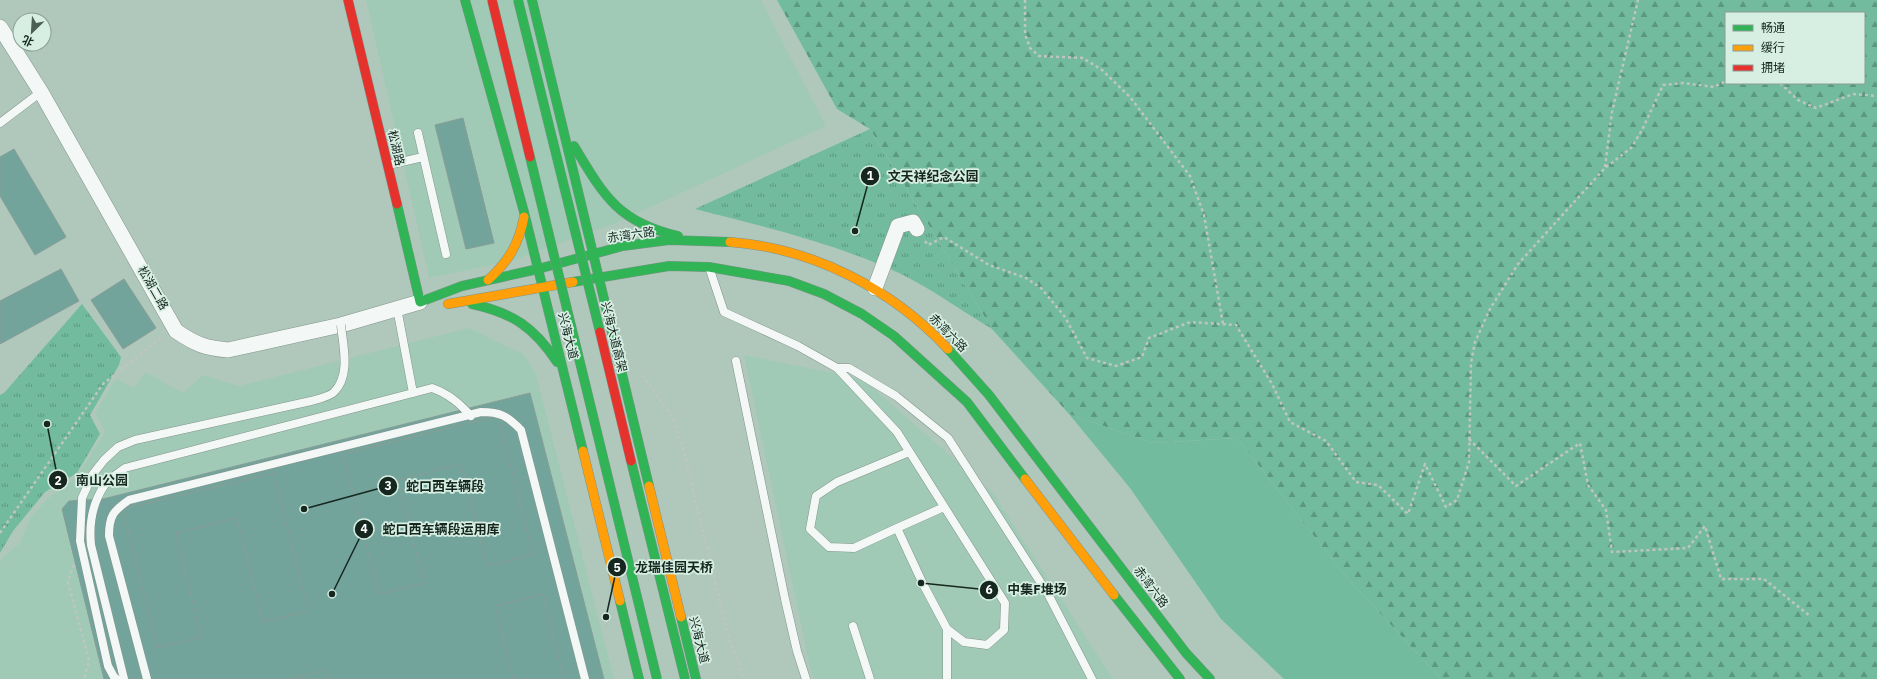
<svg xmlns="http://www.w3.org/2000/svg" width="1877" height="679" font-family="'IBM Plex Sans','Noto Sans SC',sans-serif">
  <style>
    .built { fill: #a1cab6 }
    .green { fill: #72bb9e }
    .forest { fill: url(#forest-firs); fill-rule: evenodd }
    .park { fill: url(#park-tufts) }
    .building { fill: #73a49c; stroke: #889d96 }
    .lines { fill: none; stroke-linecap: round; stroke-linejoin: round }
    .lane-casing { stroke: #81948b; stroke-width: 9 }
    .street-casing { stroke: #81948b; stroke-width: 16 }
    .fast-casing { stroke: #81948b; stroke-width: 10 }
    .slow-casing { stroke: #81948b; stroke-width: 10 }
    .jam-casing { stroke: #81948b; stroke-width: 10 }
    .path { stroke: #bec5c2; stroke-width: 2.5; stroke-dasharray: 3 3; stroke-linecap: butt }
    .lane { stroke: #f3f7f5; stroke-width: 8 }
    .street { stroke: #f3f7f5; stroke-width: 15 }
    .fast { stroke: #30b455; stroke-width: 9 }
    .slow { stroke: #ff9f0a; stroke-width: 9 }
    .jam { stroke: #e5322d; stroke-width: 9 }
    .lane-bridge-casing { stroke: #81948b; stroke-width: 9; stroke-linecap: butt }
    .fast-bridge-casing { stroke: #81948b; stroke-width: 10; stroke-linecap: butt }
    .jam-bridge-casing { stroke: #81948b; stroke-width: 10; stroke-linecap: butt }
    .lane-bridge { stroke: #f3f7f5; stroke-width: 8 }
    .fast-bridge { stroke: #30b455; stroke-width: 9 }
    .jam-bridge { stroke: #e5322d; stroke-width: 9 }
    .labels { text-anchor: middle; stroke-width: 3.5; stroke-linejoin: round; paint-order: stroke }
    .street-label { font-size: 12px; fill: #15271f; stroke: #d7eee3 }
    .leader { fill: none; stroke: #15271f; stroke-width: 1.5 }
    .callout-dot { fill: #15271f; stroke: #d7eee3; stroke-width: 1.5 }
    .mark-label { font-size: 12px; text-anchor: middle; font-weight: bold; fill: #fff }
    .callout-label { font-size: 13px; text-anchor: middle; font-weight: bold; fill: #15271f; stroke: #d7eee3; stroke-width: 3.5; stroke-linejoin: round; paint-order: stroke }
  </style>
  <defs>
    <pattern id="forest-firs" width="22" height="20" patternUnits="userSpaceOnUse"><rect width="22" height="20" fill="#72bb9e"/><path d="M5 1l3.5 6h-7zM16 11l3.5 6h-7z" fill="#5c9880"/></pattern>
    <pattern id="park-tufts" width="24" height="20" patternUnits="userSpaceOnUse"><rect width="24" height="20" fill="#72bb9e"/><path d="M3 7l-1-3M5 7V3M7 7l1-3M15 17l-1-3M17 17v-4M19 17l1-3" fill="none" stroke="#5c9880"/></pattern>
  </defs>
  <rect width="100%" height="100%" fill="#b0c8bc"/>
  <path class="built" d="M366,0H761L826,126L616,223L511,261L429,278Z
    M469,328L523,354L536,374L614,679H0V563L2,558L20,543L30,518L47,499L76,478L105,432L95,413L116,379L134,388L145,372L183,393L203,375L239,386Z
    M744,355L863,379L993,493L1113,679H814L811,672Z"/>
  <path class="green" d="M1069,414L1153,443L1237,438L1343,573L1441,679H1284L1221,619L1130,488Z"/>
  <path class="forest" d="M777,0H1877V679H1441L1343,573L1237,438L1153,443L1069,414L992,329L870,129L837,109ZM1726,13H1864V83H1726Z"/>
  <path class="park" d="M870,129L992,329C962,311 932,289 901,274C835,243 764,227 695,209Z
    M82,304L121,357L119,365L90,415L100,434L77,473L45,492L13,531L0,553V395L4,393Z"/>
  <path class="building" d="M463,118L494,243L466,249L435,125Z
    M14,149L66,237L35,255L0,196V157Z
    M61,269L79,301L0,344V301Z
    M124,279L156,328L123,349L91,300Z
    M530,393L604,679H104L62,509L69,501L103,499Z
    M498,416L533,555L487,566L461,464L398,480L424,583L379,594L343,454Z
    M274,473L308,611L263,622L237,518L176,533L201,637L157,648L123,509Z
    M543,594L564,679H513L495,606Z
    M325,670L327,679H288Z"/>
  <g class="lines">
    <defs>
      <path id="lane" d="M0,123L41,92
        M418,133L446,254
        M388,165L423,157
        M710,270L724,312L798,346L837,368L897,432L1005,603L1004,630L987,645L964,642L947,629L923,584L897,528L854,548L829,547L810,529L816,496L837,482L909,452
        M397,308L413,393
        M736,361L785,599L797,651L806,679
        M837,368H849L896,396L948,438L1048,594L1092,679
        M897,528L944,507
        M853,626L870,679
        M947,629V679
        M124,679L91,545C89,525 92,504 104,486C108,479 119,473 125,468L432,388C449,394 459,403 471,416
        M147,679L109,536C109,516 113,511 129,500L481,412C501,412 507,416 521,430L585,679"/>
      <path id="street" d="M0,27L41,92L176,331C195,344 205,348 228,350L341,325L420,302
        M875,288L898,226L913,222L917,229"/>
      <path id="fast" d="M465,0L524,212L583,451
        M532,0L649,486
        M574,146C604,196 618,222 678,236
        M397,204L420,302
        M573,282L669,266L709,267L789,281L824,294L862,314L894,336L967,402L1025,479
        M420,302L462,286L538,269L623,246L669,240L730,242
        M472,304C513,313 534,327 557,362
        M948,349L989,395L1186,653L1210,679
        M1114,595L1180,679
        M620,601L639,679
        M681,617L696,679"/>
      <path id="slow" d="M730,242C813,248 892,289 948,349
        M488,280C508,262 519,244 524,217
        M448,304L573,282
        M583,451L620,601
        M1025,479L1114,595
        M649,486L681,617"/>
      <path id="jam" d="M348,0L397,204"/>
    </defs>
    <use href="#lane" class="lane-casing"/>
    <use href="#street" class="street-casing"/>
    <use href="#fast" class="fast-casing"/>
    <use href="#slow" class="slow-casing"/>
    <use href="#jam" class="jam-casing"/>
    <path class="path" d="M1025,0V34L1030,48L1039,56L1083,58L1102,70L1130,97L1190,176L1204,215L1223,324
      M1780,83L1798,100L1816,108L1853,94L1877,96
      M1605,167L1612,112L1638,0
      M925,241L928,245L944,237L989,265L1026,278L1041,288L1065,317L1087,358L1116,366L1142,357L1149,338L1190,322L1236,325L1272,384L1290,422L1326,441L1356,482L1378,485L1408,514L1425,464L1446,507L1457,500L1469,462L1471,363L1475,342L1490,309L1518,264L1605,168L1631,148L1642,130L1663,85L1683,83L1714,87L1726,81
      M642,375L673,418L683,449L729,638L744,679
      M1469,439L1516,486L1580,443L1588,485L1606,510L1612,552L1688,548L1705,526L1721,579H1764L1810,616
      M0,533L103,384L163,336
      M74,565L72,568L68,582L89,660L84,679"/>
    <use href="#lane" class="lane"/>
    <use href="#street" class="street"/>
    <use href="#fast" class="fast"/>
    <use href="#slow" class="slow"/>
    <use href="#jam" class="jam"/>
    <defs>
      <path id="lane-bridge" d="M117,679L114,677L108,666L80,541L82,498L93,474L104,460L118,447L135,440L311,401C318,399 329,397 334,392C351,375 343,346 341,325"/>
      <path id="fast-bridge" d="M518,0L600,332
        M530,157L657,679
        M631,461L685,679"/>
      <path id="jam-bridge" d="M492,0L530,157
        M600,332L631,461"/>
    </defs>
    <use href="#lane-bridge" class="lane-bridge-casing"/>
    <use href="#fast-bridge" class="fast-bridge-casing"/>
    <use href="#jam-bridge" class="jam-bridge-casing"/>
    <use href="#lane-bridge" class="lane-bridge"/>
    <use href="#fast-bridge" class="fast-bridge"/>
    <use href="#jam-bridge" class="jam-bridge"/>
  </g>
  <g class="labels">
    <g class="street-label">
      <text transform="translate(396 148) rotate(77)" y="4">松湖路</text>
      <text transform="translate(631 235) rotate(-8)" y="4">赤湾六路</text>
      <text transform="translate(153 288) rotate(60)" y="4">松湖二路</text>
      <text transform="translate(948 333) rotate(45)" y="4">赤湾六路</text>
      <text transform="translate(568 336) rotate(76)" y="4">兴海大道</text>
      <text transform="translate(614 337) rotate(76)" y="4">兴海大道高架</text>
      <text transform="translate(1151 587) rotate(53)" y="4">赤湾六路</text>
      <text transform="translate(699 640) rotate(76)" y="4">兴海大道</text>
    </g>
  </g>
  <path class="leader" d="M855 231L870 176M47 424L58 480M304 509L388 486M332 594L364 529M606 617L617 567M921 583L989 590"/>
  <g class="callout-dot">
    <circle cx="855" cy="231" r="4"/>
    <circle cx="47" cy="424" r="4"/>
    <circle cx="304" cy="509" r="4"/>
    <circle cx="332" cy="594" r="4"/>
    <circle cx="606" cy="617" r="4"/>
    <circle cx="921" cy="583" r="4"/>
    <circle cx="870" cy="176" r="10"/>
    <circle cx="58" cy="480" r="10"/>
    <circle cx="388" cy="486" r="10"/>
    <circle cx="364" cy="529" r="10"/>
    <circle cx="617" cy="567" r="10"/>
    <circle cx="989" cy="590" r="10"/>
  </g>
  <g class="mark-label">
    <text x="870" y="180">1</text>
    <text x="58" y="485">2</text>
    <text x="388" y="490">3</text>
    <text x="364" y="533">4</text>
    <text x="617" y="572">5</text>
    <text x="989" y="594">6</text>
  </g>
  <g class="callout-label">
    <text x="933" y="181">文天祥纪念公园</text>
    <text x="102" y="485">南山公园</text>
    <text x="445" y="491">蛇口西车辆段</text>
    <text x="441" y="534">蛇口西车辆段运用库</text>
    <text x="674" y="572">龙瑞佳园天桥</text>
    <text x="1037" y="594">中集F堆场</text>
  </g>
  <rect x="1725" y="12" width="140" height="72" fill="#d7eee3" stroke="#899e95"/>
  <rect x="1733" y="25" width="20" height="6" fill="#30b455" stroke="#899e95"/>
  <text x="1761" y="32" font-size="12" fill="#15271f">畅通</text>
  <rect x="1733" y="45" width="20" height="6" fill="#ff9f0a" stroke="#899e95"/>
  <text x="1761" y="52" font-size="12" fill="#15271f">缓行</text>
  <rect x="1733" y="65" width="20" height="6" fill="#e5322d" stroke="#899e95"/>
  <text x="1761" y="72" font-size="12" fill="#15271f">拥堵</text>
  <g transform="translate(32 32) rotate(205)"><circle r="19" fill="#d7eee3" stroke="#899e95"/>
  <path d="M0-3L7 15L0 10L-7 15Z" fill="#4b5f56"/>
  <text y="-6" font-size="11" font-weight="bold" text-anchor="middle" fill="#15271f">北</text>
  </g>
</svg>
